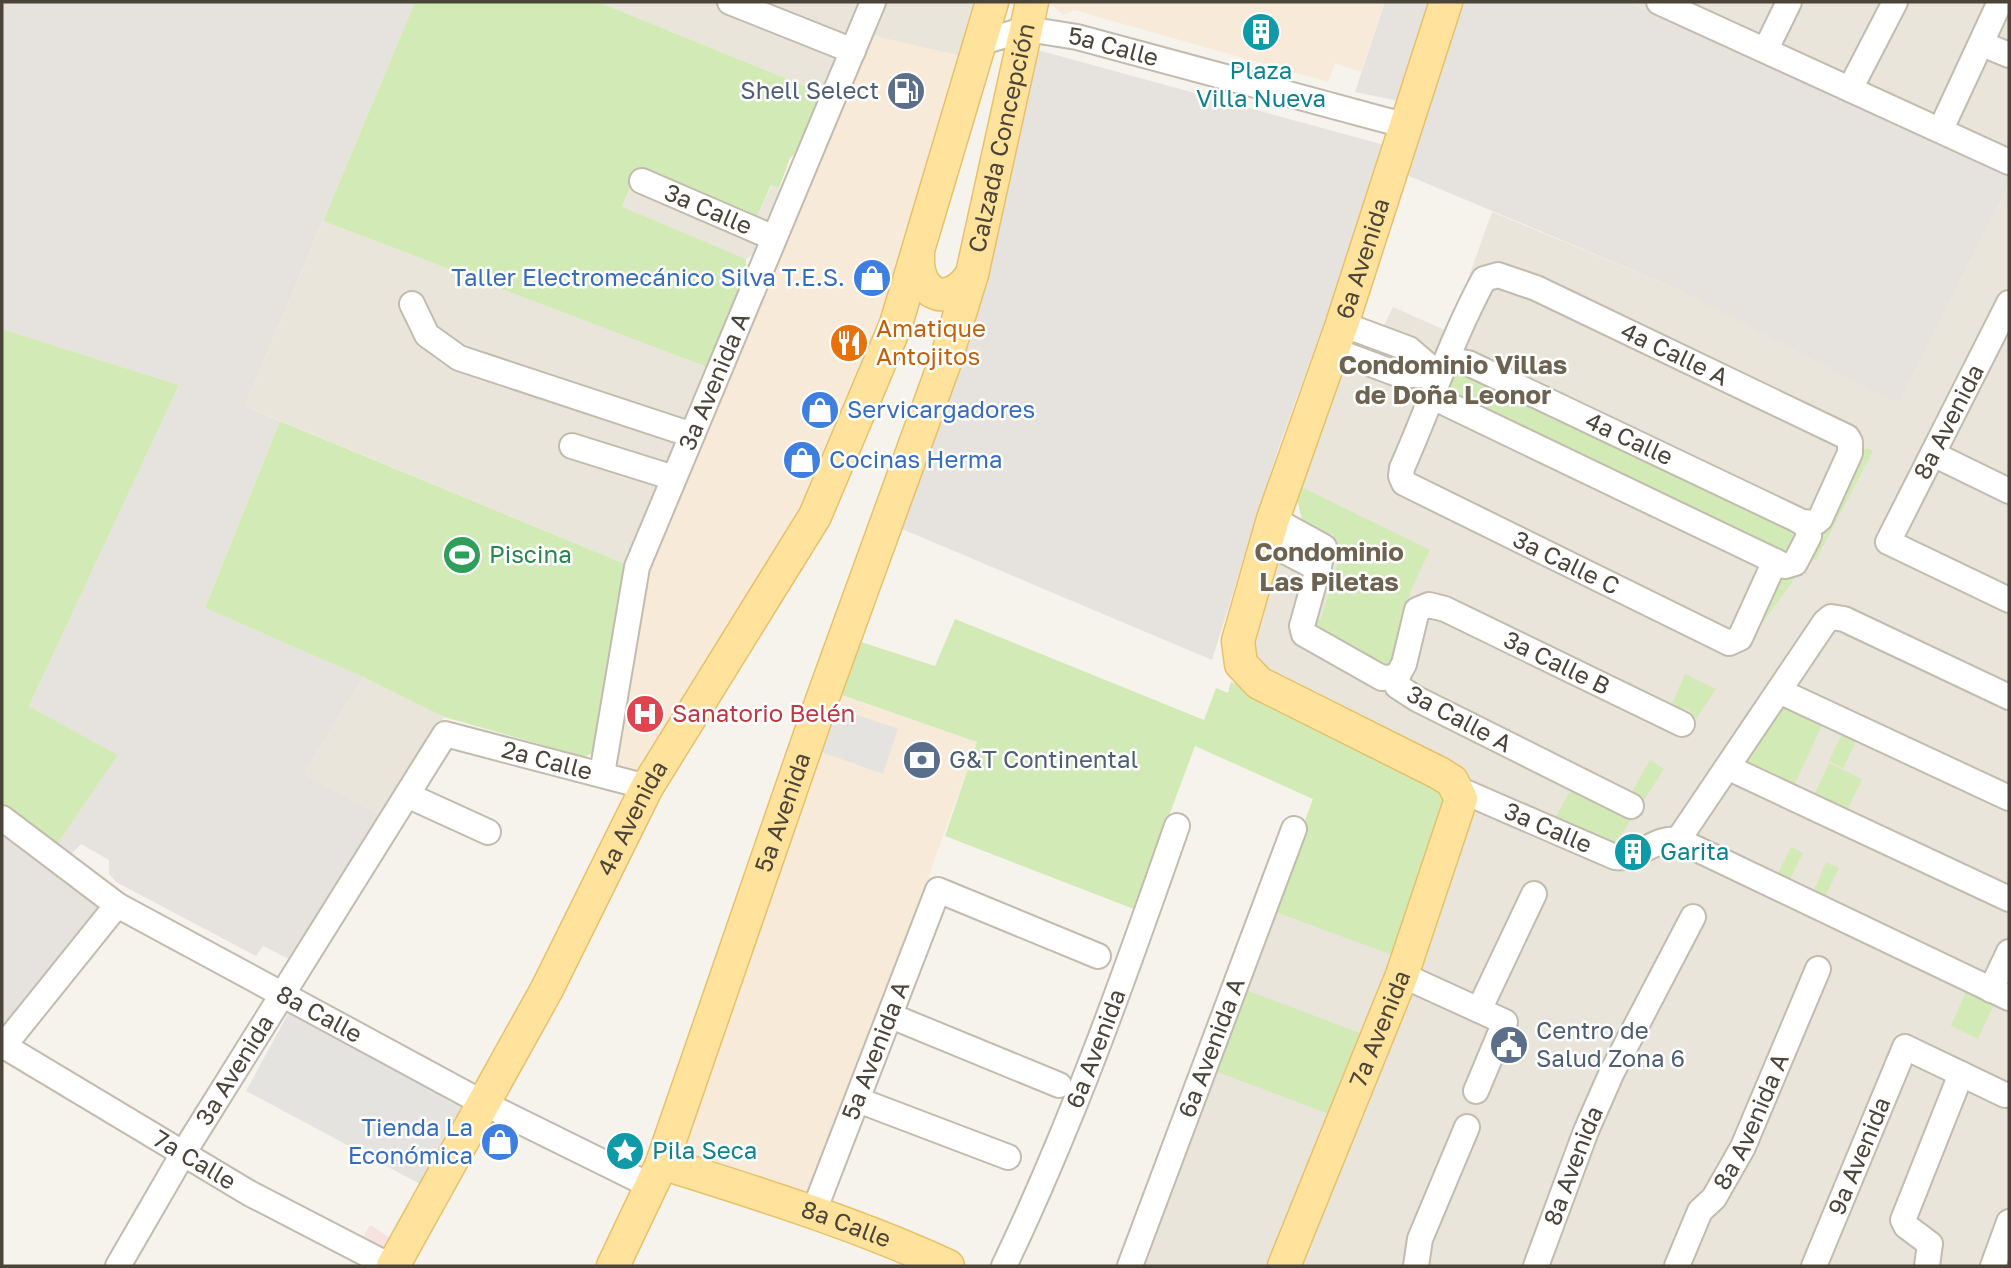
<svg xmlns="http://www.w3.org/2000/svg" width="2011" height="1268" font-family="'Golos Text',sans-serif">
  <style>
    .residential { fill: #eae5da }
    .commercial { fill: #f7ead8 }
    .industrial { fill: #e6e2dd }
    .medical { fill: #f6e3e0 }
    .green { fill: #d2eab5 }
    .parking { fill: #e5e3e0 }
    .water { fill: #a9d4f2 }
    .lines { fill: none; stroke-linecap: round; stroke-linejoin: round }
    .minor-casing { stroke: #c2bbae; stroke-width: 28 }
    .major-casing { stroke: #e6c16a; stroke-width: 35 }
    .minor { stroke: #fff; stroke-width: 24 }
    .major { stroke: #ffe39c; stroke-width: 32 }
    .labels { text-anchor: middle; stroke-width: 5; stroke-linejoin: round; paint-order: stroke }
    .street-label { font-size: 24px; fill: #4b4439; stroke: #fff }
    .culture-label { font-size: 24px; fill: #0d838f; stroke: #fff; text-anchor: start }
    .service-label { font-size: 24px; fill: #4e5e75; stroke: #fff; text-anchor: start }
    .shop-label { font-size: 24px; fill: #366cbe; stroke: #fff; text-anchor: end }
    .food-label { font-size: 24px; fill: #c56008; stroke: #fff; text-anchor: start }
    .leisure-label { font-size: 24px; fill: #27864d; stroke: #fff; text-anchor: start }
    .health-label { font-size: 24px; fill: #be3a42; stroke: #fff; text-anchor: start }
    .neighbourhood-label { font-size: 26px; font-weight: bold; fill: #6e6250; stroke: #fff }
  </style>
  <rect width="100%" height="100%" fill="#f6f3ec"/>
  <path class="residential" d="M598,2H980L966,57L824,94Z
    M1627,2H2009V174L1825,91Z
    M638,170L756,219L772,185L787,192L763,247L746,259L622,208Z
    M2009,184V1266H1137L1313,799L1216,688L1228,693L1231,682L1437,784L1476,798L1640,874L1614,845L1472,781L1271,674L1246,649L1271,561L1290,567L1303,523L1293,483L1333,366L1363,368L1393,307L1449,332L1492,212L1668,285L1898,402Z
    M323,221L712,369L630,566L245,406Z
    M363,677L444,717L380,815L304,774Z"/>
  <path class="commercial" d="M1049,2H1385L1361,72L1335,63L1328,82L1074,10L1063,15Z
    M871,35L966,57L885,308L813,495L643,774L612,766L642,572Z
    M841,695L977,742L811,1203L678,1157Z"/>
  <path class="industrial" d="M2,2H415L245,406L280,421L205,608L363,677L304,774L380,815L291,960L263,946L256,956L116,882L109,874V860L81,844L69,856L56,846L118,755L29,706L179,385L2,329Z
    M1385,2H1438L1404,102L1355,92Z
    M1461,2H1627L2009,174V184L1898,403L1668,285L1402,173Z
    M1034,49L1388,146L1277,452L1212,660L902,529L967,346Z
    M2,832L94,895L103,910L2,1033Z"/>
  <path class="medical" d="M370,1225L394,1240L381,1262L357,1247Z"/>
  <path class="green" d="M415,2H598L824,94L802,149L790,158L779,188L771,185L756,219L638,170L622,207L746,259L747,283L712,369L323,221Z
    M2,329L179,385L29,706L118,755L56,846L2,807Z
    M1456,368L1801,527L1793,557L1453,399L1446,386Z
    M280,421L630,566L599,749L585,757L444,717L363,677L205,608Z
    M1868,448L1873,451L1816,560L1813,559V548L1860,451Z
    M1293,483L1430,550L1411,590L1394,664L1387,670L1311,632L1314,611L1320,621L1342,549L1331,541L1334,534L1317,533L1303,523Z
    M1778,573L1795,578L1746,646Z
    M955,619L1204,720L1216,688L1228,693L1231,682L1437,784L1447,797L1395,956L1273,911L1313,799L1195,746L1134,909L945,836L977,742L839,694L858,641L935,666Z
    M1685,674L1716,689L1696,719L1689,709L1670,708Z
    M1778,703L1825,719L1792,790L1742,761Z
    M1844,730L1858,737L1843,768L1829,761Z
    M1650,760L1664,769L1640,806L1632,792Z
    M1829,763L1862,779L1846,813L1813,797Z
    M1572,788L1633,817L1614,845L1555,818Z
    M1791,847L1803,853L1786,887L1774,881Z
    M1826,862L1839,868L1823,902L1811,897Z
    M1967,989L1995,1002L1978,1039L1951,1026Z
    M1246,990L1365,1035L1334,1116L1215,1071Z"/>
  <path class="parking" d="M836,708L898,729L883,774L821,752Z
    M289,1012L463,1106L420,1184L246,1091Z"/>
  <path class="water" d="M461,544L475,550L476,560L454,566L448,560L450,547Z"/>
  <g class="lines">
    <defs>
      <g id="minor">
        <path d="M730,2L853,51"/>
        <path d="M1659,2L2009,162"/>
        <path id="s1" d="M982,42L1027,29L1077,37L1407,126"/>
        <path d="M1982,44L2009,55"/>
        <path d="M1766,49L1789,2"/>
        <path d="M1850,89L1895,2"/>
        <path d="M1941,129L2000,2"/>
        <path id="s2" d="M642,181L774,238"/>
        <path d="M2009,303L1888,542L2009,600"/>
        <path d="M412,304L427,335L459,358L692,435"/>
        <path d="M1342,324L1409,349L1439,375"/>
        <path d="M1333,350L1400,375H1439"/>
        <path d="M1435,394L1445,403L1785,566L1795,563L1809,536L1806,525L1796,519L1468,363L1455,361L1445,364"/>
        <path d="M572,446L674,478"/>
        <path d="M1933,454L2009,491"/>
        <path d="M1273,519L1324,547L1302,626L1304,634L1382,678L1398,677"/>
        <path d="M1267,542L1319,569"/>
        <path id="s3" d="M1775,561L1740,638L1729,643L1404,483L1401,476L1402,468C1430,405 1451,340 1484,279L1498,275L1536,288L1847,437L1850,442V453L1820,519L1815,523L1802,522"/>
        <path d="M1779,691L2009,798"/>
        <path d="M1729,768L2009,899"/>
        <path id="s4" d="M602,774L637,567L873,2"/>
        <path id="s5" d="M1458,789L1615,857C1637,861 1655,836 1678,840L2009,998"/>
        <path d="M407,795L488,832"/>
        <path id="s6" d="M1631,806L1417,699L1397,686L1395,680L1404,664L1417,610L1429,605L1445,609L1682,724"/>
        <path id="s7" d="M2,818L117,905L483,1103L651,1186"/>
        <path d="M1678,840L1825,622L1831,617L1844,619L2009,697"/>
        <path d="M1402,975L1505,1022L1476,1091"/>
        <path d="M1991,990L2009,952"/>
        <path d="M1479,1010L1534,894"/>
        <path d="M891,1016L1059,1085"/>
        <path id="s8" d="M4,1046L249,1193L390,1266"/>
        <path d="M2,1048L117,905"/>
        <path d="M858,1100L1008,1157"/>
        <path id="s9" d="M814,1211L938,890L1098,956"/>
        <path id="s10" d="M118,1266L184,1152L445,734L647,787"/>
        <path id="s11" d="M1004,1266C1072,1124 1125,975 1177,826"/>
        <path id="s12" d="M1130,1266L1294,829"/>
        <path d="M1416,1266L1420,1239L1467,1127"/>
        <path id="s13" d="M1536,1266L1586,1131L1612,1072L1693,917"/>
        <path id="s14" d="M1677,1266L1700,1211L1714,1198L1743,1147L1818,969"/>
        <path id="s15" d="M1814,1266L1905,1047L2005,1095"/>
        <path d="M1927,1266L1930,1244L1906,1226L1903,1220L1961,1074"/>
        <path d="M1993,1266L2009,1222"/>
      </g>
      <g id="major">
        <path d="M918,256C916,295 949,310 972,274"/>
        <path id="s16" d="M662,1163C759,1194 855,1223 948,1266"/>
        <path id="s17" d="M393,1266L547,989L647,787L815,516L896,324L992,2"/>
        <path id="s18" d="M613,1266L662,1163L822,700L946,359L972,274L1032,2"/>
        <path id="s19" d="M1284,1266L1402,975L1461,799L1452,781L1439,773L1259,683L1241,664L1238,641L1273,519L1342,324L1446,2"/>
      </g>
    </defs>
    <use href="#minor" class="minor-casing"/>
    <use href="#major" class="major-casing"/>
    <use href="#minor" class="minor"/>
    <use href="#major" class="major"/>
  </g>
  <defs>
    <symbol id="building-disc" viewBox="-11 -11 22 22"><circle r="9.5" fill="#0f9aa8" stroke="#fff"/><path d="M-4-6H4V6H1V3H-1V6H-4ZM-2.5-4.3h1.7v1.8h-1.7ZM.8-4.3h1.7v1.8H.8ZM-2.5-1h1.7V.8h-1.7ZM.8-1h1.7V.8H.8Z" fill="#fff"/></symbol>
    <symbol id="fuel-disc" viewBox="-11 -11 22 22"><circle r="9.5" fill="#5c6f8a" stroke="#fff"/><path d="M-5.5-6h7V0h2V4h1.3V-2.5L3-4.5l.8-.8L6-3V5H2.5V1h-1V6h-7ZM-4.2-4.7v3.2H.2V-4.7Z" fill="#fff"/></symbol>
    <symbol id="shop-disc" viewBox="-11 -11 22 22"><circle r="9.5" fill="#3f7fe0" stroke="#fff"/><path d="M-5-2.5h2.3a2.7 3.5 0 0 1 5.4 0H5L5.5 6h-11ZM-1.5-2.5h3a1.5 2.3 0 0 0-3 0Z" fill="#fff"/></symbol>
    <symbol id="restaurant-disc" viewBox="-11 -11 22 22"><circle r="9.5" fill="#e8710a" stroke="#fff"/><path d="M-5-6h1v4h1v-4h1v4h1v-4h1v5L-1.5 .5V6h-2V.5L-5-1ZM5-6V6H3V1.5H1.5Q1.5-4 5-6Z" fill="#fff"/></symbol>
    <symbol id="stadium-disc" viewBox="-11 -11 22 22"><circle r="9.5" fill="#2e9e5b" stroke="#fff"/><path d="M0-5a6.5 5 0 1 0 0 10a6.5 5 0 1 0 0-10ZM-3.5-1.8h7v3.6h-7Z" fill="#fff"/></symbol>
    <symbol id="hospital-disc" viewBox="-11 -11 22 22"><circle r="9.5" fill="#e0444e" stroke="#fff"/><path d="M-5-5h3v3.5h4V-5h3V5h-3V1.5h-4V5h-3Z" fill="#fff"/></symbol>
    <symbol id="bank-disc" viewBox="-11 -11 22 22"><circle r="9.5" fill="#5c6f8a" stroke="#fff"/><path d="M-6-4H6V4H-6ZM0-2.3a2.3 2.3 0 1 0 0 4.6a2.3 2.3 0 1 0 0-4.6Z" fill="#fff"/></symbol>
    <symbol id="civic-disc" viewBox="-11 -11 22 22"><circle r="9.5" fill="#5c6f8a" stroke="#fff"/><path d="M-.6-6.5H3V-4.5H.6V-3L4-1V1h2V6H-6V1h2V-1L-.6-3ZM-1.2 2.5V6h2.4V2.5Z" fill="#fff"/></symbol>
    <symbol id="sight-disc" viewBox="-11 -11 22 22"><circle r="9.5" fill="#0f9aa8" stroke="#fff"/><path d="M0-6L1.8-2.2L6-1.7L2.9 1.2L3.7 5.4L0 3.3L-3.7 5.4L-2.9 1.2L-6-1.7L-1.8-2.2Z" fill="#fff"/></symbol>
  </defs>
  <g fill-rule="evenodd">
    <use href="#building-disc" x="1239" y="10" width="44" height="44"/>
    <use href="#fuel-disc" x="884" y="69" width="44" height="44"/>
    <use href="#shop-disc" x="850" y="256" width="44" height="44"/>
    <use href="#restaurant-disc" x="827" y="321" width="44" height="44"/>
    <use href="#shop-disc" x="798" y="388" width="44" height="44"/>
    <use href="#shop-disc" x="780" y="438" width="44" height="44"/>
    <use href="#stadium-disc" x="440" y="533" width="44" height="44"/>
    <use href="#hospital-disc" x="623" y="692" width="44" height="44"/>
    <use href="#bank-disc" x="900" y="738" width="44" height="44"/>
    <use href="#building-disc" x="1611" y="830" width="44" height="44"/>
    <use href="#civic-disc" x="1487" y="1023" width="44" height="44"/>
    <use href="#shop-disc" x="478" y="1120" width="44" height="44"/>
    <use href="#sight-disc" x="603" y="1129" width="44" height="44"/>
  </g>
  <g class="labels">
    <g class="street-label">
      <text dy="8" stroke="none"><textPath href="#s1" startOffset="135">5a Calle</textPath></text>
      <text dy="8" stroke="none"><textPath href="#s18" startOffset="1195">Calzada Concepción</textPath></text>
      <text dy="8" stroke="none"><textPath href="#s2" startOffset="72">3a Calle</textPath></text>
      <text dy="8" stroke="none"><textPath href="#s19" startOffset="1188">6a Avenida</textPath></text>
      <text dy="8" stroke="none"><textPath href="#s3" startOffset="889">4a Calle A</textPath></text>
      <text dy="8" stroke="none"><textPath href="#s4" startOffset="411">3a Avenida A</textPath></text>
      <text transform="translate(1949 422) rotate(-63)" y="8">8a Avenida</text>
      <text transform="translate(1629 439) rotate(25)" y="8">4a Calle</text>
      <text transform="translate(1566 563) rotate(26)" y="8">3a Calle C</text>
      <text dy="8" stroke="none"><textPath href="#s6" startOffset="497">3a Calle B</textPath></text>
      <text transform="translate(1459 719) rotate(28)" y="8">3a Calle A</text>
      <text dy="8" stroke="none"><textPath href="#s10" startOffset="730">2a Calle</textPath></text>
      <text dy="8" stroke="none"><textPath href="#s18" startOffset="485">5a Avenida</textPath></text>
      <text dy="8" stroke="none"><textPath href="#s17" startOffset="508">4a Avenida</textPath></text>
      <text dy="8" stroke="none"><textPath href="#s5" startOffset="98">3a Calle</textPath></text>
      <text dy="8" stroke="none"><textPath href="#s7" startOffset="374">8a Calle</textPath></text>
      <text dy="8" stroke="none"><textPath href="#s19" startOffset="256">7a Avenida</textPath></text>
      <text dy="8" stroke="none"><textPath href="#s11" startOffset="236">6a Avenida</textPath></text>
      <text dy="8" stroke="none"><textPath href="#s12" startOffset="233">6a Avenida A</textPath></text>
      <text dy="8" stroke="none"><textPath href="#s9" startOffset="172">5a Avenida A</textPath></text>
      <text dy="8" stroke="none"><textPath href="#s10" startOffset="228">3a Avenida</textPath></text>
      <text dy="8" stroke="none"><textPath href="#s14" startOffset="164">8a Avenida A</textPath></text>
      <text dy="8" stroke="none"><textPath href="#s15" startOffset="119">9a Avenida</textPath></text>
      <text dy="8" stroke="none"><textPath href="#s8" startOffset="222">7a Calle</textPath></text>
      <text dy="8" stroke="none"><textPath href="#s13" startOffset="107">8a Avenida</textPath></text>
      <text dy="8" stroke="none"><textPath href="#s16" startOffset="194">8a Calle</textPath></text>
    </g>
    <g class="culture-label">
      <text x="1261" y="79" text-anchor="middle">Plaza<tspan x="1261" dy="28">Villa Nueva</tspan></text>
      <text x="1660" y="860">Garita</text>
      <text x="652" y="1159">Pila Seca</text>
    </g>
    <g class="service-label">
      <text x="879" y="99" text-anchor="end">Shell Select</text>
      <text x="949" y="768">G&amp;T Continental</text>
      <text x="1536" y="1039">Centro de<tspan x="1536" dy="28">Salud Zona 6</tspan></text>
    </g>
    <g class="shop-label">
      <text x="845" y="286">Taller Electromecánico Silva T.E.S.</text>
      <text x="847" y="418" text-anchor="start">Servicargadores</text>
      <text x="829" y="468" text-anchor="start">Cocinas Herma</text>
      <text x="473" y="1136">Tienda La<tspan x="473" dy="28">Económica</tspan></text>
    </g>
    <g class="food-label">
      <text x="876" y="337">Amatique<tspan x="876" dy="28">Antojitos</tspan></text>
    </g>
    <g class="leisure-label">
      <text x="489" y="563">Piscina</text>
    </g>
    <g class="health-label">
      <text x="672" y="722">Sanatorio Belén</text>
    </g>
    <g class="neighbourhood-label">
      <text x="1453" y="374">Condominio Villas<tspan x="1453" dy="30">de Doña Leonor</tspan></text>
      <text x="1329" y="561">Condominio<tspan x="1329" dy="30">Las Piletas</tspan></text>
    </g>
  </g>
  <rect width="2011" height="1268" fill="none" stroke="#4b4439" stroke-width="7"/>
</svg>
